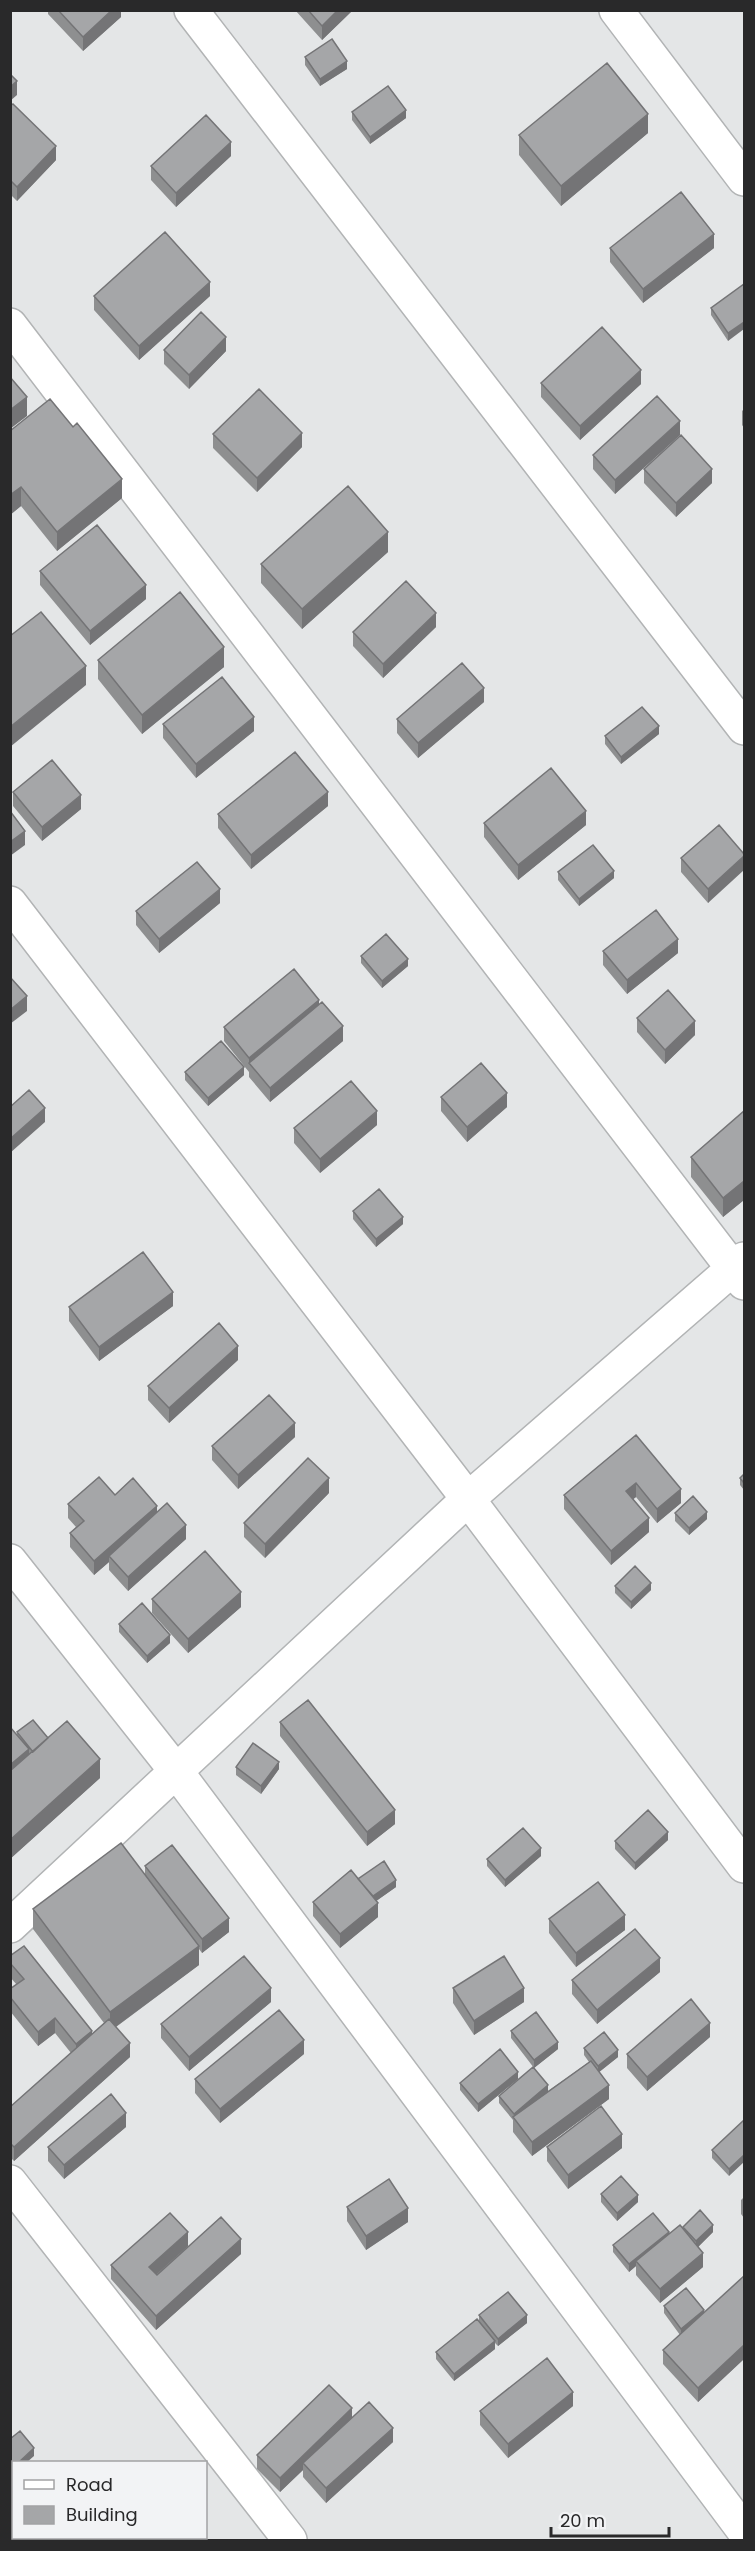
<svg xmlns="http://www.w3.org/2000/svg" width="755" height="2551" font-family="Poppins,sans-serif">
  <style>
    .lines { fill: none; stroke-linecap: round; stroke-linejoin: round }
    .minor-casing { stroke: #b2b4b5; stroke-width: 36 }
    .minor { stroke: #fff; stroke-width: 33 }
    .wall { fill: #8e8f90 }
    .shaded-wall { fill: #747476 }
    .building { fill: #a5a6a8; stroke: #747476; stroke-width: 1.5 }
  </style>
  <rect width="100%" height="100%" fill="#e4e6e7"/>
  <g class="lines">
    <defs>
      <path id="minor" d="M191,10L744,728
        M616,10L744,179
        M10,325L744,1283
        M10,903L468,1499L744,1866
        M10,1561L176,1771L744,2531
        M10,1926L468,1499L744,1259
        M10,2182L290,2540"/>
    </defs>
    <use href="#minor" class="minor-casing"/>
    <use href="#minor" class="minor"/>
  </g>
  <path class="wall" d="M48,10H121V17L83,51L48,14Z
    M295,10H353L322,40Z
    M305,57L347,69L320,86L305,65Z
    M10,106L56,160L17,201L10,194Z
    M352,112L406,118L370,144L352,120Z
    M648,133L561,206L519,155V135Z
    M231,156L176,207L151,180V166Z
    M610,248H714L643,303L610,262Z
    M744,284L728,341L711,315V308Z
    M94,296H210L139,360L94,310Z
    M164,350L226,351L189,389L164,364Z
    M541,383L641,384L580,440L541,397Z
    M744,409V428L742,425V411Z
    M10,431L122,498L57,551L21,506L10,515Z
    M213,434L302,447L257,492L213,448Z
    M680,435L615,494L593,469V455Z
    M644,469L712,483L676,517L644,483Z
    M388,552L302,629L261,583V564Z
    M40,571L146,599L90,645L40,585Z
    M436,627L383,678L353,646V632Z
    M98,660L224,667L142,734L98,679Z
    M484,702L418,758L397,733V719Z
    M163,724L254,731L196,778L163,738Z
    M659,734L621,764L605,744V736Z
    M13,792L81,809L42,841L13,806Z
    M328,806L251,869L218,828V814Z
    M484,823L586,825L518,880L484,837Z
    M744,854L708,903L681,872V858Z
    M558,872L614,878L579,906L558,880Z
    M220,903L159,953L136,925V911Z
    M603,951L678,953L627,994L603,965Z
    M361,956L408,966L382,988L361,963Z
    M319,1004L343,1041L270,1102L249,1077V1072L224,1041V1027Z
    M637,1018L695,1035L665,1064L637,1032Z
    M185,1072L244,1075L208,1106L185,1080Z
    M441,1097L507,1107L467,1142L441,1111Z
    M744,1111V1200L723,1217L691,1177V1157Z
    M377,1125L320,1173L294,1143V1128Z
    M353,1211L403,1224L376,1247L353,1219Z
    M173,1306L99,1361L69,1321V1307Z
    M238,1360L169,1423L148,1400V1386Z
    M636,1435L681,1503L657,1523L636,1497L633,1499L649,1532L611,1565L564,1509V1495Z
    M295,1437L238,1489L212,1460V1446Z
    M744,1474V1490L740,1485V1478Z
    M329,1493L265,1558L244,1537V1523Z
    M115,1495L157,1512L186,1539L128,1591L109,1570V1562L94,1575L70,1547V1533L76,1527L68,1518V1504Z
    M675,1513L707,1519L689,1535L675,1521Z
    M615,1586L651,1590L631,1609L615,1593Z
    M152,1599L241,1607L188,1653L152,1613Z
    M119,1624L170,1643L147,1663L119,1632Z
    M280,1722L395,1824L367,1846L280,1736Z
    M10,1727L17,1735V1732L48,1738L100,1778L10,1859Z
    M236,1767L279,1769L261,1794L236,1775Z
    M668,1840L635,1870L615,1849V1841Z
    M541,1856L505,1887L487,1866V1859Z
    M145,1866L229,1932L202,1953L199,1949V1965L116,2027L130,2057L14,2161L10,2157V2107L71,2053L55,2033L38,2046L10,2011V1989L17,1985L10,1977V1956L92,2034L104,2023L33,1929V1909L145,1875Z
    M358,1879L396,1887L376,1901L378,1917L340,1948L313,1916V1902Z
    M549,1919L625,1930L576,1967L549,1933Z
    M660,1972L597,2024L572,1994V1980Z
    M453,1988L524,2002L474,2035L453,2003Z
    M271,2002L189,2071L161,2038V2024Z
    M511,2031L558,2049L534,2068L511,2038Z
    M710,2037L647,2091L627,2068V2054Z
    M584,2048L618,2057L599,2072L609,2099L532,2156L513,2132V2120L499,2103V2096L548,2091L589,2062L584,2055Z
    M304,2054L220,2123L195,2093V2079Z
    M518,2079L478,2112L460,2090V2083Z
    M744,2120L729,2176L712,2158V2150Z
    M126,2127L64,2179L48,2161V2147Z
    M547,2147L622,2148L568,2189L547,2161Z
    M601,2194L638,2202L617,2221L601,2202Z
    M744,2197V2218L741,2214V2200Z
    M347,2207L408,2222L366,2250L347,2221Z
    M683,2227L713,2232L698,2247L703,2267L660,2303L636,2275V2266L629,2272L613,2252V2245L669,2234L683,2228Z
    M188,2246L241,2254L156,2330L111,2279V2265Z
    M744,2276V2359L698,2402L663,2364V2350L680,2335L664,2313V2306L704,2313Z
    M479,2315L527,2323L498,2346L495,2343V2349L454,2381L436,2359V2352L479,2322Z
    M573,2406L508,2458L480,2425V2411Z
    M352,2418L393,2442L326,2503L303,2477V2470L280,2492L257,2469V2455Z
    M14,2483V2500L10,2496V2486Z"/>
  <path class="shaded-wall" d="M112,10H121V17L83,51V37Z
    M338,10H353L322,40V26Z
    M347,61V69L320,86V79Z
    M17,81V95L10,101V87Z
    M406,110V118L370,144V137Z
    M648,114V133L561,206V186Z
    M231,142V156L176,207V193Z
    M56,146V160L17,201V187Z
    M714,234V248L643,303V289Z
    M210,282V296L139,360V346Z
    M744,322V329L728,341V333Z
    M226,337V351L189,389V375Z
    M641,370V384L580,440V426Z
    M27,397V416L10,429V410Z
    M680,421V435L615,494V480Z
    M302,433V447L257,492V478Z
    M712,469V483L676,517V503Z
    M122,479V498L57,551V532Z
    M21,487V506L10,515V495Z
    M388,532V552L302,629V609Z
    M146,585V599L90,645V631Z
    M436,613V627L383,678V664Z
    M224,647V667L142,734V715Z
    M86,666V685L10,747V727Z
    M484,688V702L418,758V743Z
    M254,717V731L196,778V764Z
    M659,726V734L621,764V757Z
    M328,792V806L251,869V855Z
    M81,795V809L42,841V827Z
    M586,811V825L518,880V865Z
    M25,831V845L10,856V842Z
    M744,856V870L708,903V889Z
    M614,871V878L579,906V899Z
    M220,889V903L159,953V939Z
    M678,939V953L627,994V980Z
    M408,959V966L382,988V981Z
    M27,996V1011L10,1024V1010Z
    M319,1000V1015L249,1063V1058Z
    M695,1021V1035L665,1064V1050Z
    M343,1026V1041L270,1102V1088Z
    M244,1067V1075L208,1106V1098Z
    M12,1081V1095L10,1096V1082Z
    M507,1093V1107L467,1142V1127Z
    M45,1108V1122L10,1153V1139Z
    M377,1111V1125L320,1173V1159Z
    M744,1181V1200L723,1217V1198Z
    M403,1217V1224L376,1247V1239Z
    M173,1292V1306L99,1361V1347Z
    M238,1346V1360L169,1423V1408Z
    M295,1423V1437L238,1489V1475Z
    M329,1478V1493L265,1558V1544Z
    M636,1483V1497L626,1505V1491Z
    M681,1489V1503L657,1523V1509Z
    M157,1506V1520L109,1556V1562L94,1575V1561Z
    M707,1512V1519L689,1535V1528Z
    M649,1518V1532L611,1565V1551Z
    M186,1525V1539L128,1591V1577Z
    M651,1583V1590L631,1609V1602Z
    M241,1592V1607L188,1653V1639Z
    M170,1635V1643L147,1663V1656Z
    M29,1749V1763L10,1779V1765Z
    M100,1759V1778L10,1859V1840Z
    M279,1762V1769L261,1794V1786Z
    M395,1810V1824L367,1846V1832Z
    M668,1832V1840L635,1870V1863Z
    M541,1848V1856L505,1887V1880Z
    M396,1880V1887L372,1904V1897Z
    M378,1903V1917L340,1948V1934Z
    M625,1915V1930L576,1967V1953Z
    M229,1918V1932L202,1953V1939Z
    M199,1946V1965L110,2031V2012Z
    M660,1958V1972L597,2024V2010Z
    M271,1988V2002L189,2071V2057Z
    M524,1988V2002L474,2035V2021Z
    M55,2018V2033L38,2046V2032Z
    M710,2023V2037L647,2091V2077Z
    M92,2031V2045L76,2058V2044Z
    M304,2040V2054L220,2123V2109Z
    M558,2042V2049L534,2068V2060Z
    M130,2043V2057L14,2161V2147Z
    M618,2050V2057L598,2073V2066Z
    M518,2072V2079L478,2112V2104Z
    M548,2085V2093L514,2119V2114Z
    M609,2085V2099L532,2156V2142Z
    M126,2113V2127L64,2179V2165Z
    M622,2134V2148L568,2189V2175Z
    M744,2155V2162L729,2176V2169Z
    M638,2195V2202L617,2221V2213Z
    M408,2208V2222L366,2250V2236Z
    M713,2225V2232L696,2249V2241Z
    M188,2232V2246L149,2281V2267Z
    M669,2232V2240L636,2261V2266L629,2272V2264Z
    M241,2239V2254L156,2330V2316Z
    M703,2253V2267L660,2303V2289Z
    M704,2310V2318L681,2336V2329Z
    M527,2315V2323L498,2346V2339Z
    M495,2341V2349L454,2381V2374Z
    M744,2345V2359L698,2402V2388Z
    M573,2392V2406L508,2458V2444Z
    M352,2408V2422L303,2463V2470L280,2492V2478Z
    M393,2428V2442L326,2503V2488Z
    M34,2448V2456L26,2463H18Z
    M14,2466V2474L10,2476V2469Z
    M128,2538H143L140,2541H124Z
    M177,2538H188V2541H174Z"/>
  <path class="building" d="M58,10H112L83,37Z
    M308,10H338L322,26Z
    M332,39L347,61L320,79L305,57Z
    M607,63L648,114L561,186L519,135Z
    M10,74L17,81L10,87Z
    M388,86L406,110L370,137L352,112Z
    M13,104L56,146L17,187L10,180V106Z
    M206,115L231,142L176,193L151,166Z
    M681,192L714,234L643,289L610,248Z
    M165,232L210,282L139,346L94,296Z
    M744,284V322L728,333L711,308Z
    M201,312L226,337L189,375L164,350Z
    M602,327L641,370L580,426L541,383Z
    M10,377L27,397L10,410Z
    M259,389L302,433L257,478L213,434Z
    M657,396L680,421L615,480L593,455Z
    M50,399L73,427L77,423L122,479L57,532L21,487L10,495V431Z
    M681,435L712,469L676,503L644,469Z
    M348,486L388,532L302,609L261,564Z
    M97,525L146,585L90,631L40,571Z
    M406,581L436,613L383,664L353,632Z
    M180,592L224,647L142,715L98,660Z
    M41,612L86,666L10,727V636Z
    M462,663L484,688L418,743L397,719Z
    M222,677L254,717L196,764L163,724Z
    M642,707L659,726L621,757L605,736Z
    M295,752L328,792L251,855L218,814Z
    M52,760L81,795L42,827L13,792Z
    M551,768L586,811L518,865L484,823Z
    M10,811L25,831L10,842Z
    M719,825L744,854V856L708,889L681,858Z
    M593,845L614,871L579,899L558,872Z
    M197,862L220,889L159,939L136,911Z
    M656,910L678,939L627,980L603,951Z
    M386,934L408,959L382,981L361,956Z
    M294,969L319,1000L249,1058L224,1027Z
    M10,977L27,996L10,1010Z
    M668,990L695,1021L665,1050L637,1018Z
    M322,1002L343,1026L270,1088L249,1063Z
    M221,1041L244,1067L208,1098L185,1072Z
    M481,1063L507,1093L467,1127L441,1097Z
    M351,1081L377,1111L320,1159L294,1128Z
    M29,1090L45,1108L10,1139V1107Z
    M744,1111V1181L723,1198L691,1157Z
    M379,1189L403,1217L376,1239L353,1211Z
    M143,1252L173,1292L99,1347L69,1307Z
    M219,1323L238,1346L169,1408L148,1386Z
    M269,1395L295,1423L238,1475L212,1446Z
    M636,1435L681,1489L657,1509L636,1483L626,1491L649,1518L611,1551L564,1495Z
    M308,1458L329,1478L265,1544L244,1523Z
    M744,1474V1483L740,1478Z
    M99,1477L115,1495L133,1478L157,1506L94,1561L70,1533L84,1521L68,1504Z
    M693,1496L707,1512L689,1528L675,1513Z
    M167,1503L186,1525L128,1577L109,1556Z
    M205,1551L241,1592L188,1639L152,1599Z
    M635,1566L651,1583L631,1602L615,1586Z
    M142,1603L170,1635L147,1656L119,1624Z
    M308,1700L395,1810L367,1832L280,1722Z
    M33,1720L48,1738L33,1752L17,1732Z
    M67,1721L100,1759L10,1840V1771Z
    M10,1727L29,1749L10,1765Z
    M253,1743L279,1762L261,1786L236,1767Z
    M648,1810L668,1832L635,1863L615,1841Z
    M523,1828L541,1848L505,1880L487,1859Z
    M121,1843L199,1946L110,2012L33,1909Z
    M172,1845L229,1918L202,1939L145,1866Z
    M384,1861L396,1880L373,1896L358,1879Z
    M351,1870L378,1903L340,1934L313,1902Z
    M598,1882L625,1915L576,1953L549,1919Z
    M635,1929L660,1958L597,2010L572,1980Z
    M24,1946L92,2031L76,2044L55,2018L38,2032L10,1997V1989L24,1979L10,1963V1956Z
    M244,1956L271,1988L189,2057L161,2024Z
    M504,1956L524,1988L474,2021L453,1988Z
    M691,1999L710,2023L647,2077L627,2054Z
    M279,2010L304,2040L220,2109L195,2079Z
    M536,2012L558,2042L534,2060L511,2031Z
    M109,2019L130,2043L14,2147L10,2143V2107Z
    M604,2032L618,2050L598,2066L584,2048Z
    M500,2049L518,2072L478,2104L460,2083Z
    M591,2061L609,2085L532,2142L513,2117Z
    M533,2067L548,2085L514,2114L499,2096Z
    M111,2094L126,2113L64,2165L48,2147Z
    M601,2106L622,2134L568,2175L547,2147Z
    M744,2120V2155L729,2169L712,2150Z
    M621,2176L638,2195L617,2213L601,2194Z
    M389,2179L408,2208L366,2236L347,2207Z
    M700,2210L713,2225L696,2241L683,2227Z
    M170,2213L188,2232L149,2267L157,2275L221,2217L241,2239L156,2316L111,2265Z
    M653,2213L669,2232L629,2264L613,2245Z
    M680,2225L703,2253L660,2289L636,2261Z
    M744,2276V2345L698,2388L663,2350Z
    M686,2288L704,2310L681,2329L664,2306Z
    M508,2292L527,2315L498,2339L479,2315Z
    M477,2319L495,2341L454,2374L436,2352Z
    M547,2358L573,2392L508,2444L480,2411Z
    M329,2385L352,2408L280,2478L257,2455Z
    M369,2402L393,2428L326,2488L303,2463Z
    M20,2431L34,2448L18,2463H14V2466L10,2469V2439Z
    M14,2483V2492L10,2489V2486Z
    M80,2538H128L124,2541H76Z
    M137,2538H177L174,2541H133Z"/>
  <rect width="755" height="2551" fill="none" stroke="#29292a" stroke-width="24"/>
  <rect x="12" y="2461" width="195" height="78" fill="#f2f3f5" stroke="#a2a2a4" stroke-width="1.5"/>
  <rect x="24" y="2480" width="30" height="9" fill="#ffffff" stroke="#a2a2a4" stroke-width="1.5"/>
  <text x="66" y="2491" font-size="18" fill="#29292a">Road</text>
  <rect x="24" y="2506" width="30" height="18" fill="#a5a6a8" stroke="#a2a2a4" stroke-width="1.5"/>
  <text x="66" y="2521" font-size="18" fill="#29292a">Building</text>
  <path d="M551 2527v9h118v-9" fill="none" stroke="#29292a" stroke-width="3"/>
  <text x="560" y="2527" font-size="18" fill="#29292a" stroke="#f2f3f5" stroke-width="4.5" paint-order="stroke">20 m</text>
</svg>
